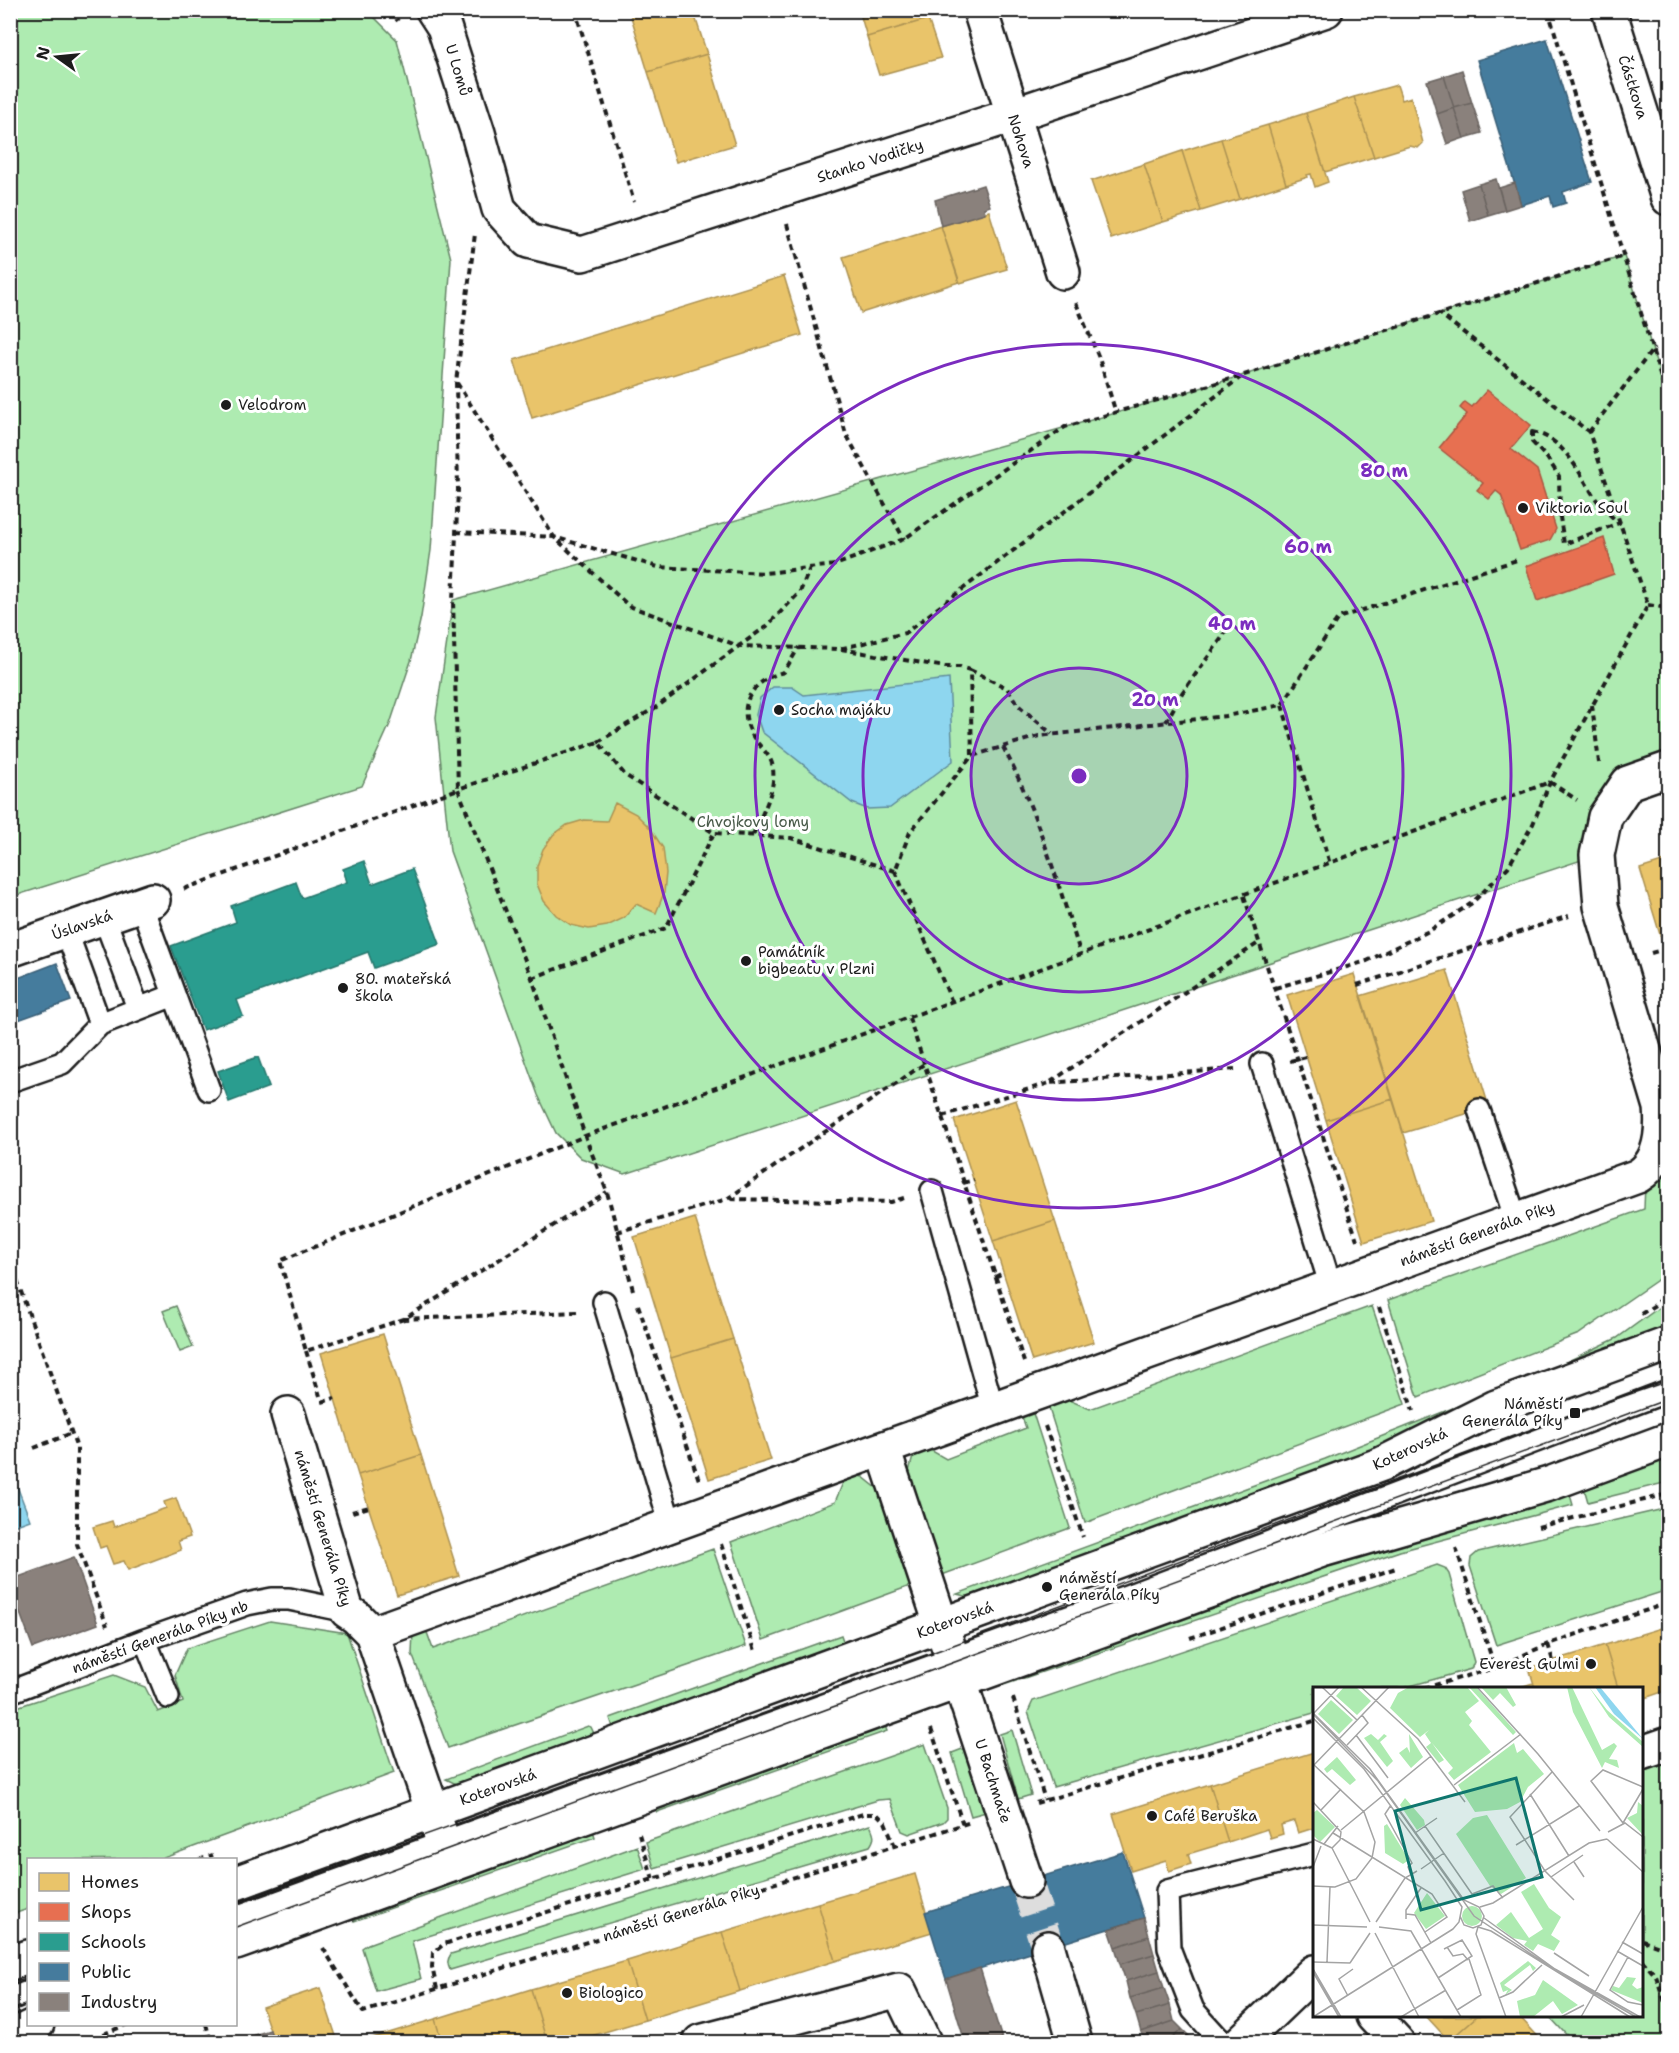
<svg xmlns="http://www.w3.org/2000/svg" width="1679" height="2053" font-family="'Shantell Sans',sans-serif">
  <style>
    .green { fill: #aeebb1; stroke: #658466; stroke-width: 1.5 }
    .water { fill: #8ed6ef; stroke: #608c9b; stroke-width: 1.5 }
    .homes { fill: #e9c46a; stroke: #ac9253; stroke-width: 1.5 }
    .shops { fill: #e76f51; stroke: #aa5641; stroke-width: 1.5 }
    .schools { fill: #2a9d8f; stroke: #26766c; stroke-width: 1.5 }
    .public { fill: #457b9d; stroke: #395e76; stroke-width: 1.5 }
    .industry { fill: #8a817c; stroke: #69635f; stroke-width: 1.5 }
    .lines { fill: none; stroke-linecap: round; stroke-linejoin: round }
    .street-tunnel { stroke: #ddd; stroke-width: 33; stroke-dasharray: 33 16; stroke-linecap: butt }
    .lane-casing { stroke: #1c1c1c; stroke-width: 26 }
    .street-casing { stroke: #1c1c1c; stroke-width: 38 }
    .secondary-casing { stroke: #1c1c1c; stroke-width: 38 }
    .path { stroke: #1c1c1c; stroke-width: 4; stroke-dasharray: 6 4.5; stroke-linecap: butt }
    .lane { stroke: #fff; stroke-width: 21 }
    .street { stroke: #fff; stroke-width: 33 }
    .secondary { stroke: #fff; stroke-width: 33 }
    .tram { stroke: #1c1c1c; stroke-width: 1.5 }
    .ring { fill: none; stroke: #7b2cbf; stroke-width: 3 }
    .poi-dot { fill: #1c1c1c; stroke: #fff; stroke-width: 2 }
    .labels { text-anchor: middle; stroke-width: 6; stroke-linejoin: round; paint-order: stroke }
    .street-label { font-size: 15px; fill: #1c1c1c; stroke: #fff }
    .poi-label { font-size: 15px; fill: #1c1c1c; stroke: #fff; text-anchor: start }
    .park-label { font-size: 15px; fill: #485a49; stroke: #fff }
    .inset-road { fill: none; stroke: #a4a4a4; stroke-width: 1.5 }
    .view { fill: #0f766e; fill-opacity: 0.15; stroke: #0f766e; stroke-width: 3 }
    .inset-edge { fill: none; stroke: #1c1c1c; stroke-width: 3 }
    .centre { fill: #7b2cbf; stroke: #fff; stroke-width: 3 }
    .ring-label { font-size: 18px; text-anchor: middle; font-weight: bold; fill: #7b2cbf; stroke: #fff; stroke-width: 6; stroke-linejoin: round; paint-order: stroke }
  </style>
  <rect width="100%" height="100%" fill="#fff"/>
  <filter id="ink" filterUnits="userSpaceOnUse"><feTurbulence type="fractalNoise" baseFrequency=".0167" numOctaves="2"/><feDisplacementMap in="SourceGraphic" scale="12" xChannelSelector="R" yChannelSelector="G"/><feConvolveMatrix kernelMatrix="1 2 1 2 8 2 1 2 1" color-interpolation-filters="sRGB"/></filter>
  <g filter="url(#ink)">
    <path class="green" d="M10,11H368L397,40L451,259L431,550L421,617L411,661L390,724L362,786L11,897Z
      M1624,256L1668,401V769L1628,784L1597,855L625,1174L581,1158L556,1133L538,1095L450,851L436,717L453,600L1116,413L1244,375Z
      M1667,1167L1668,1172V1269L1656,1281L1579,1334L1418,1397L1388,1300L1644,1209L1645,1184Z
      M1668,1301V1330L1547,1371L1617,1338Z
      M176,1306L193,1347L180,1352L163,1311Z
      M1372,1306L1405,1404L1085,1523L1046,1399L1057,1395L1090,1409Z
      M1528,1378L1370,1458L981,1600L957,1594L1325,1459Z
      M1031,1407L1070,1528L942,1575L908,1475L914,1453L920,1444L946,1459L1026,1428L1020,1411Z
      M1668,1451V1482L1588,1502L1582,1481Z
      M847,1473L863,1477L878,1489L910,1586L763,1640L731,1542L835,1502Z
      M1568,1488L1573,1505L1400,1551L1004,1685L1009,1676L1088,1643Z
      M1668,1508V1590L1496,1645L1470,1566L1471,1558L1478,1552Z
      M713,1549L746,1646L448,1748L412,1654L413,1631L425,1627L433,1649Z
      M1437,1565L1445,1568L1449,1574L1474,1662L1471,1669L1403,1688H1314V1713L1053,1787L1028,1712L1033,1701Z
      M270,1621L347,1633L394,1773L161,1859L28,1860V1909L11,1915L10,1715L20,1706L114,1675L145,1687L158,1712L183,1702L175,1675L187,1648Z
      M841,1635L846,1649L615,1733L610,1718Z
      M882,1718L887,1731L657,1812L653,1801Z
      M588,1726L591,1727L597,1740L458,1785L446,1779Z
      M1012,1730L1031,1795L1018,1799L1000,1734Z
      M925,1744L947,1808V1818L943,1822L909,1834L902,1831L890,1799L878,1800L654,1868L646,1842Z
      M965,1748L986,1812L971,1816L952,1753Z
      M1668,1755V2042H1573L1549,2016H1642V1763Z
      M591,1824L595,1837L354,1921L351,1913Z
      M870,1825C874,1833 876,1838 870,1846L450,1970C447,1963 447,1960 451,1954Z
      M637,1846L645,1869L412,1941L421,1979L376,1991L362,1948L368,1944Z"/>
    <path class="water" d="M949,679L953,761L890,808L867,809L852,803L762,732L756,715L760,698L773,687H792L804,695Z
      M12,1473L30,1520L11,1527L10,1474Z"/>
    <path class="homes" d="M629,10H693L707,54L648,72Z
      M859,10H926L928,19L867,37Z
      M1067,10H1091L1069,17Z
      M928,19L941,58L879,75L867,37Z
      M707,54L735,145L676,162L648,72Z
      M1397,85L1402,100L1411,97L1423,143L1418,148L1410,146L1374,157L1354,97Z
      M1354,97L1374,157L1325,172L1306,113Z
      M1306,113L1328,182L1315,187L1311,174L1307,175L1308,177L1286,184L1268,125Z
      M1268,125L1286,184L1240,199L1221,139Z
      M1221,139L1240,199L1201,211L1182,151Z
      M1182,151L1201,211L1163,222L1144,164Z
      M1144,164L1163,222L1111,239L1091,181Z
      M989,211L1007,269L960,283L941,226Z
      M941,226L959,282L861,313L843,257Z
      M784,276L802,335L532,418L514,360Z
      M615,803L636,814L650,828L663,848L666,873L664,893L656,913L636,904L624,918L607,926L589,929L571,925L556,915L544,901L537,884V866L543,849L553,835L567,825L584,820L607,821Z
      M1668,860V961L1640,869Z
      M1447,970L1489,1107L1403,1133L1360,996Z
      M1354,974L1393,1099L1326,1120L1287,995Z
      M1393,1099L1431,1221L1364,1242L1326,1120Z
      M1016,1100L1055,1221L993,1241L954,1120Z
      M695,1218L733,1339L671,1358L634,1237Z
      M1055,1221L1094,1342L1032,1361L993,1241Z
      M383,1334L421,1455L358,1475L321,1353Z
      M733,1339L771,1460L709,1479L671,1358Z
      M421,1455L459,1576L397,1595L358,1475Z
      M176,1498L190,1537L178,1541L181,1550L128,1570L124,1561L113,1564L106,1546L100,1548L93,1527L112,1521L114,1527L166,1508L164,1502Z
      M1668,1626V1690L1642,1699V1688H1618L1605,1645Z
      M1605,1645L1618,1688H1535L1529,1668Z
      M1533,1683L1535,1688H1517Z
      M1314,1752V1828L1298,1833L1294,1821L1281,1825L1283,1834L1270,1838L1267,1829L1228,1842L1210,1784Z
      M1210,1784L1228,1842L1188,1854L1191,1864L1169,1871L1166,1860L1131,1871L1113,1814Z
      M915,1874L932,1932L835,1961L818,1903Z
      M818,1903L835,1961L740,1991L722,1932Z
      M722,1932L740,1991L645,2020L627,1961Z
      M627,1961L645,2020L571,2042H547L531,1989Z
      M320,1988L338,2042H274L262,2007Z
      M531,1989L547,2042H442L435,2019Z
      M1426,2016H1477L1449,2041Z
      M1477,2016H1519L1543,2042H1450L1449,2041Z
      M435,2019L442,2042H359Z"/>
    <path class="shops" d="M1487,390L1531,425L1511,449L1537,470L1556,529L1550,540L1520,550L1501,495L1496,491L1489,499L1477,490L1483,483L1439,448L1467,414L1460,408L1465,402L1472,407Z
      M1604,538L1614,574L1537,601L1526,566Z"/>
    <path class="schools" d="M364,861L372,884L412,869L440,944L374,968L368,952L237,1000L243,1016L203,1030L171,946L236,922L231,906L296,882L302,898L347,882L343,869Z
      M258,1057L269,1087L229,1102L218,1071Z"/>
    <path class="public" d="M1547,39L1592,182L1563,192L1566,203L1553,207L1550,196L1521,205L1477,60Z
      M57,963L71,1001L10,1023V981Z
      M1123,1852L1144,1918L946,1979L925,1912Z"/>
    <path class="industry" d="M1462,70L1472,103L1454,108L1444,76Z
      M1444,76L1454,108L1437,114L1427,81Z
      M1472,103L1482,133L1464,138L1454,108Z
      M1454,108L1464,138L1447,144L1437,114Z
      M1496,179L1505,210L1488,215L1479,184Z
      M1515,183L1521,205L1505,210L1499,188Z
      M1479,184L1488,215L1470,221L1461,190Z
      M983,185L990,206L984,208L985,213L941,226L935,200Z
      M74,1557L98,1624L33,1648L10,1586V1580Z
      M1144,1918L1149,1936L1115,1947L1109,1929Z
      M1149,1936L1154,1954L1120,1964L1115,1947Z
      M1154,1954L1159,1971L1126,1981L1120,1964Z
      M980,1968L1002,2039L991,2042H965L946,1979Z
      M1159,1971L1164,1988L1130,1998L1126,1981Z
      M1164,1988L1170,2005L1136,2015L1130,1998Z
      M1170,2005L1174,2021L1141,2032L1136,2015Z
      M1174,2021L1182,2029L1168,2042H1146L1144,2039L1141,2032Z
      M1182,2029L1195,2042H1168Z
      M270,2030L274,2042H232Z"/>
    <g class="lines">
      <path class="street-tunnel" d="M1026,1881L1048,1948"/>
      <defs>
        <path id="lane" d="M141,904L209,1090
          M104,917L138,1008
          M66,930L100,1024
          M1262,1064L1331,1287
          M10,1081L62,1063L100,1024L174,995
          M1479,1110L1516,1220
          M932,1191L993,1409
          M604,1302L671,1526
          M145,1640L168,1697
          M10,1692L145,1640L247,1604L272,1599H289L347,1611
          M236,1917L1127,1596L1668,1391
          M10,1999L28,1992
          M1222,2042L1193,2010L1169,1948L1167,1891L1314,1854"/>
        <path id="street" d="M433,10L444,27L478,133L499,209L528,241L582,254L1013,115L1326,10
          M980,10L1063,272
          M10,950L153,900
          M288,1414L347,1611L356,1617L372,1633L451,1865
          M883,1449L1026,1881
          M372,1633L1638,1176C1661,1162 1663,1131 1661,1107L1601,906L1597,855L1605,817L1628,783L1668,769
          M1642,1753L1668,1744
          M1048,1948L1075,2042
          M1373,2016L1397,2042
          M700,2042L899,1990L924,2042
          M1241,2042L1314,1972"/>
        <path id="secondary" d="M1609,10L1668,198
          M236,1883L1382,1464L1496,1407L1668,1344
          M236,1943L1322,1550L1549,1484L1668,1440
          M10,1963L28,1957
          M10,2037L37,2024"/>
      </defs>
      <use href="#lane" class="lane-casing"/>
      <use href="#street" class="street-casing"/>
      <use href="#secondary" class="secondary-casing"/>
      <path class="path" d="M390,10L398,21
        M575,10L634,202
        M1548,10L1668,401
        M787,224L846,434L904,539
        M1076,303L1099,358L1116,413
        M457,383L554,537L629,606L739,646L767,626L800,592L810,568
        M1532,432C1565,438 1579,474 1596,499C1602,508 1611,516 1619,523L1564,544L1560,517L1559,476L1547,458L1532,442Z
        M1589,432L1654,348
        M456,532L554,537L658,567L765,573L835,565L904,539L1065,427L1244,375L1624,256
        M1648,605L1668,608
        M841,649L945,667H960L970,670L972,756
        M970,670L1007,688L1018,705L1052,734
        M1282,705L1330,864
        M1592,705L1599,763
        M1166,722L1182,693L1224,635L1232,619
        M598,742L658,706L739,646L839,649L905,633L1241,377
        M1003,747C1038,813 1058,884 1081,955
        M1550,782L1577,800
        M753,835C761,815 776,791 773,769C772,755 760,748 754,738C734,706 752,680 784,672L799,647
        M895,871L952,1002
        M184,889L458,789L453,600L458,490L456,382L475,234
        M1244,896L1357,1240
        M1651,953L1665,949
        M532,978L666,928L714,833
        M1357,985L1569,916
        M1275,988L1367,961L1429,931L1472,903L1508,867L1533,824L1550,782L1648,605L1589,432L1439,313
        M909,1018L1024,1362
        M1290,1061L1306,1057
        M1235,1069L1049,1083L1260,942
        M942,1116L1049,1083
        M963,1183L974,1180
        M904,1198L891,1202L727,1199L924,1064
        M617,1232L727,1199
        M10,1261L77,1448V1544L107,1626
        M995,1277L1003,1273
        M633,1290L607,1192L585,1136L532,978L458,789L598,742L625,775L714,833L791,838L895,871L910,832L972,756L1039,736L1226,716L1282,705L1338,618L1517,560
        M638,1305L699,1480
        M1379,1307L1413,1411
        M577,1312L404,1319L607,1192
        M1641,1314L1655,1305L1668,1293
        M404,1319L306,1351L280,1261L585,1136L1550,782
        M306,1351L320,1396
        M322,1402L335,1398
        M1045,1426L1083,1537
        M34,1448L72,1433
        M352,1512L369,1507
        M1538,1527L1668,1494
        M721,1544L756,1654
        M1456,1548L1495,1668
        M1190,1638L1396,1568
        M1548,1644L1553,1661
        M1424,1688L1495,1668L1548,1644L1668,1603
        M1013,1698L1045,1800
        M931,1729L963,1825
        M1036,1803L1314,1721
        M639,1834L653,1879
        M199,1860L213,1855
        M1642,1940L1668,1949
        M323,1948L363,2012L971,1822
        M1642,1960L1656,1976L1668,2012
        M437,1989L432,1967L433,1953L444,1944L863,1814H877L885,1822L895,1846
        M206,2024L211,2042
        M84,2042L128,2024"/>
      <use href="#lane" class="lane"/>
      <use href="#street" class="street"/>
      <use href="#secondary" class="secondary"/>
      <path class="tram" d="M236,1903L948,1647L1575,1413L1668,1381
        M236,1927L1668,1399
        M10,1984L28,1978
        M10,2010L28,2004"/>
    </g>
  </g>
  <circle cx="1079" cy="776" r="108" fill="#7b2cbf" fill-opacity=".12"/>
  <g class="ring">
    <circle cx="1079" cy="776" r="108"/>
    <circle cx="1079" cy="776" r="216"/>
    <circle cx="1079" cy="776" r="324"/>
    <circle cx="1079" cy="776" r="432"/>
  </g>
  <g class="poi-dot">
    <circle cx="226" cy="405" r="6"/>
    <circle cx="1523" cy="508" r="6"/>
    <circle cx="779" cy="710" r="6"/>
    <circle cx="746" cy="961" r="6"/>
    <circle cx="343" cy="988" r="6"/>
    <rect x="1569" y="1407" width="12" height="12" rx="3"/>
    <circle cx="1047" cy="1587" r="6"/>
    <circle cx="1591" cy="1664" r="6"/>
    <circle cx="1152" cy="1816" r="6"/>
    <circle cx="567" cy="1993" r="6"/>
  </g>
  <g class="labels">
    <g class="street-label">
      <text transform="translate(458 70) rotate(73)" y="5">U Lomů</text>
      <text transform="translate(1633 87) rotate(72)" y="5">Částkova</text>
      <text transform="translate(1021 141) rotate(72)" y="5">Nohova</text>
      <text transform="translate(870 161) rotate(-18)" y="5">Stanko Vodičky</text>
      <text transform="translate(82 925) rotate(-19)" y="5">Úslavská</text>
      <text transform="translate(1477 1234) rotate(-20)" y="5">náměstí Generála Píky</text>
      <text transform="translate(1410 1449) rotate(-25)" y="5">Koterovská</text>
      <text transform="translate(323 1528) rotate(73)" y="5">náměstí Generála Píky</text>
      <text transform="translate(955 1620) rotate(-20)" y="5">Koterovská</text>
      <text transform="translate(160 1637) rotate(-20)" y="5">náměstí Generála Píky nb</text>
      <text transform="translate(993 1781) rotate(72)" y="5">U Bachmače</text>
      <text transform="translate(498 1787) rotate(-20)" y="5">Koterovská</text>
      <text transform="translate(681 1913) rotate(-17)" y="5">náměstí Generála Píky</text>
    </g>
    <g class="poi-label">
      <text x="238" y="410">Velodrom</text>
      <text x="1535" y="513">Viktoria Soul</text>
      <text x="791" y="715">Socha majáku</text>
      <text x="758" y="957">Památník<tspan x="758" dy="17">bigbeatu v Plzni</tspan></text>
      <text x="355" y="984">80. mateřská<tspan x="355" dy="17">škola</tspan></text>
      <text x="1563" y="1409" text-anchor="end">Náměstí<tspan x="1563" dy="17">Generála Píky</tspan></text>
      <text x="1059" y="1583">náměstí<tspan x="1059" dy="17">Generála Píky</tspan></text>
      <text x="1579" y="1669" text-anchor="end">Everest Gulmi</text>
      <text x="1164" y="1821">Café Beruška</text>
      <text x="579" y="1998">Biologico</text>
    </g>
    <g class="park-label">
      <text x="753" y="827">Chvojkovy lomy</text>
    </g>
  </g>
  <g transform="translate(1313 1687)">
    <rect width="330" height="330" fill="#fff"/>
    <path d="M31,0H43L58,14L44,28L23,9ZM96,0H154L166,14L152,25L159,34L156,38L178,65L141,93L135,86L140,81L119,56L131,73L126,76L113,60L118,56L112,47L116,43L107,50L77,21L85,6ZM156,0H163L203,45L200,48ZM168,0H193L203,18L200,20L187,6L180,13ZM254,0H259L289,63L301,56L304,59L296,72L304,73L306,81L292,75L289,81L260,25ZM276,0L294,23L330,55V60L296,30ZM18,13L40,33L26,47L5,27ZM58,47L65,53L71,47L74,49L67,55L80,74L74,80L51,51ZM96,47L110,70L98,81L86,66L94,60L97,66ZM201,56L204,66L210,62L231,87L215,100L207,115L194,122L162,125L145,98ZM24,70L43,93L37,98L19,82L14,86L11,82ZM92,111L111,133L112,138L104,143L87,118ZM325,115L330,119V148L314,131L324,126ZM4,123L22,140L7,155L0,148V126ZM174,128L213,191L188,207L177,199L143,147L160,131ZM74,137L96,173L90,177L72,166L71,139ZM221,197L236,221L248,230L238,248L247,254L241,264L225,257L220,264L211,258L214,254L200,251L183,238L198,225L216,251L230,242L208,205ZM114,206L132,229L113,242L101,226ZM149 229a10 10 0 1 1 20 0a10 10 0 1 1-20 0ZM215,274L223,281L220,284L217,278L191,298L199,303L192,308L195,303L190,305L187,296ZM314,290L323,291L319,298L324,302L330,300V316L298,303L300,299L306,301ZM230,293L265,318L249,327L240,314L220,330H207L204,314L222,308Z" fill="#aeebb1"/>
    <path d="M282,0H287L330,52L301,27Z" fill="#8ed6ef"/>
    <path class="inset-road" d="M9,0L44,33M48,0L105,52L152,115M164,0L225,67L287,144M0,26L57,82L151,213L166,220L171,229L168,238L160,241L151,238L147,229M0,27L26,0M0,27L65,94L161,229L245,285L323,330M0,31L51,82L132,194L149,220L146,235L140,242M43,48L75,91M34,58L55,36L49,28M0,77L51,125L62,155L59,171L43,192L22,200L0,199M0,79L76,0M239,85L197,130L232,184L261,213M141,98L208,47M217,107L256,169M0,115L28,145L27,153L19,161L0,152M78,118L72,127L99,176L95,180L98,188M8,123L28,102M310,136L278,94L290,83L330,100M310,136L330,102M112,139L159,207L180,199L190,211M28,143L118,69M295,145L312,136L330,150M20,146L119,207L134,230L112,245M102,146L124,131M294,152L330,185M11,157L25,139M203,158L266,119M19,161L57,235M261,175L271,190M0,180L8,159M108,182L131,166M238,190L270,168M167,220L180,216L276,156L294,152M93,227L102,228L118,256M171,231L242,282L327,330M93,232V223L108,201M63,235L92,191L104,184M0,238L54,240M66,240L98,244L148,330M165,240L178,244L317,330M165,240L163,247L193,330M62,246L106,330M309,255L330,267M134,260L140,269L150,267L155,273M304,264L330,279M241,266L276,289M315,270L297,303L315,315L330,318M0,275L37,276M14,275L17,200M37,276L57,246M0,282L28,330M0,285L26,330M125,291L159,269L149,253L131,262M35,309L26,292L40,282M186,311L200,305L229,278M144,323L168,308L156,272M0,330L140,242M88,330L133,303M248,330L271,318M268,330L330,220"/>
    <path class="view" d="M203,91L229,190L108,223L82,124Z"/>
    <rect width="330" height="330" class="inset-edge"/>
  </g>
  <circle cx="1079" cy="776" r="9" class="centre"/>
  <g class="ring-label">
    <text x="1384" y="477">80 m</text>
    <text x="1308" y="553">60 m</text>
    <text x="1232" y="630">40 m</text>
    <text x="1155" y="706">20 m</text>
  </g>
  <rect width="1679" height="2053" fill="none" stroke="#fff" stroke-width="36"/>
  <rect x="18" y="18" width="1643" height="2017" fill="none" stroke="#1c1c1c" stroke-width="2" filter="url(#ink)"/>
  <rect x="27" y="1858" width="210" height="168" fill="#ffffff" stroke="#a4a4a4" stroke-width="1.5"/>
  <rect x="39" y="1873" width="30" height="18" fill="#e9c46a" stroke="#a4a4a4" stroke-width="1.5"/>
  <text x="81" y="1888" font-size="18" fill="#1c1c1c">Homes</text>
  <rect x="39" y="1903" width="30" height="18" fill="#e76f51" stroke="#a4a4a4" stroke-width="1.5"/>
  <text x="81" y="1918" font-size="18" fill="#1c1c1c">Shops</text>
  <rect x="39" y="1933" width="30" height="18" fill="#2a9d8f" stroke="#a4a4a4" stroke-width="1.5"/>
  <text x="81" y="1948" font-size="18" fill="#1c1c1c">Schools</text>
  <rect x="39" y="1963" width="30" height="18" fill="#457b9d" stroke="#a4a4a4" stroke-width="1.5"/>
  <text x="81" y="1978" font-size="18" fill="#1c1c1c">Public</text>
  <rect x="39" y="1993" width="30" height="18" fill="#8a817c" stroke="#a4a4a4" stroke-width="1.5"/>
  <text x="81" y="2008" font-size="18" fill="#1c1c1c">Industry</text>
  <g transform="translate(57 57) rotate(285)" stroke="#ffffff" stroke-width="4.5" paint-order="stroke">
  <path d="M0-4.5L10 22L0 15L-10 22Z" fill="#1c1c1c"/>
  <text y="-9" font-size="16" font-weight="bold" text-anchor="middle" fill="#1c1c1c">N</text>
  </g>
</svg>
